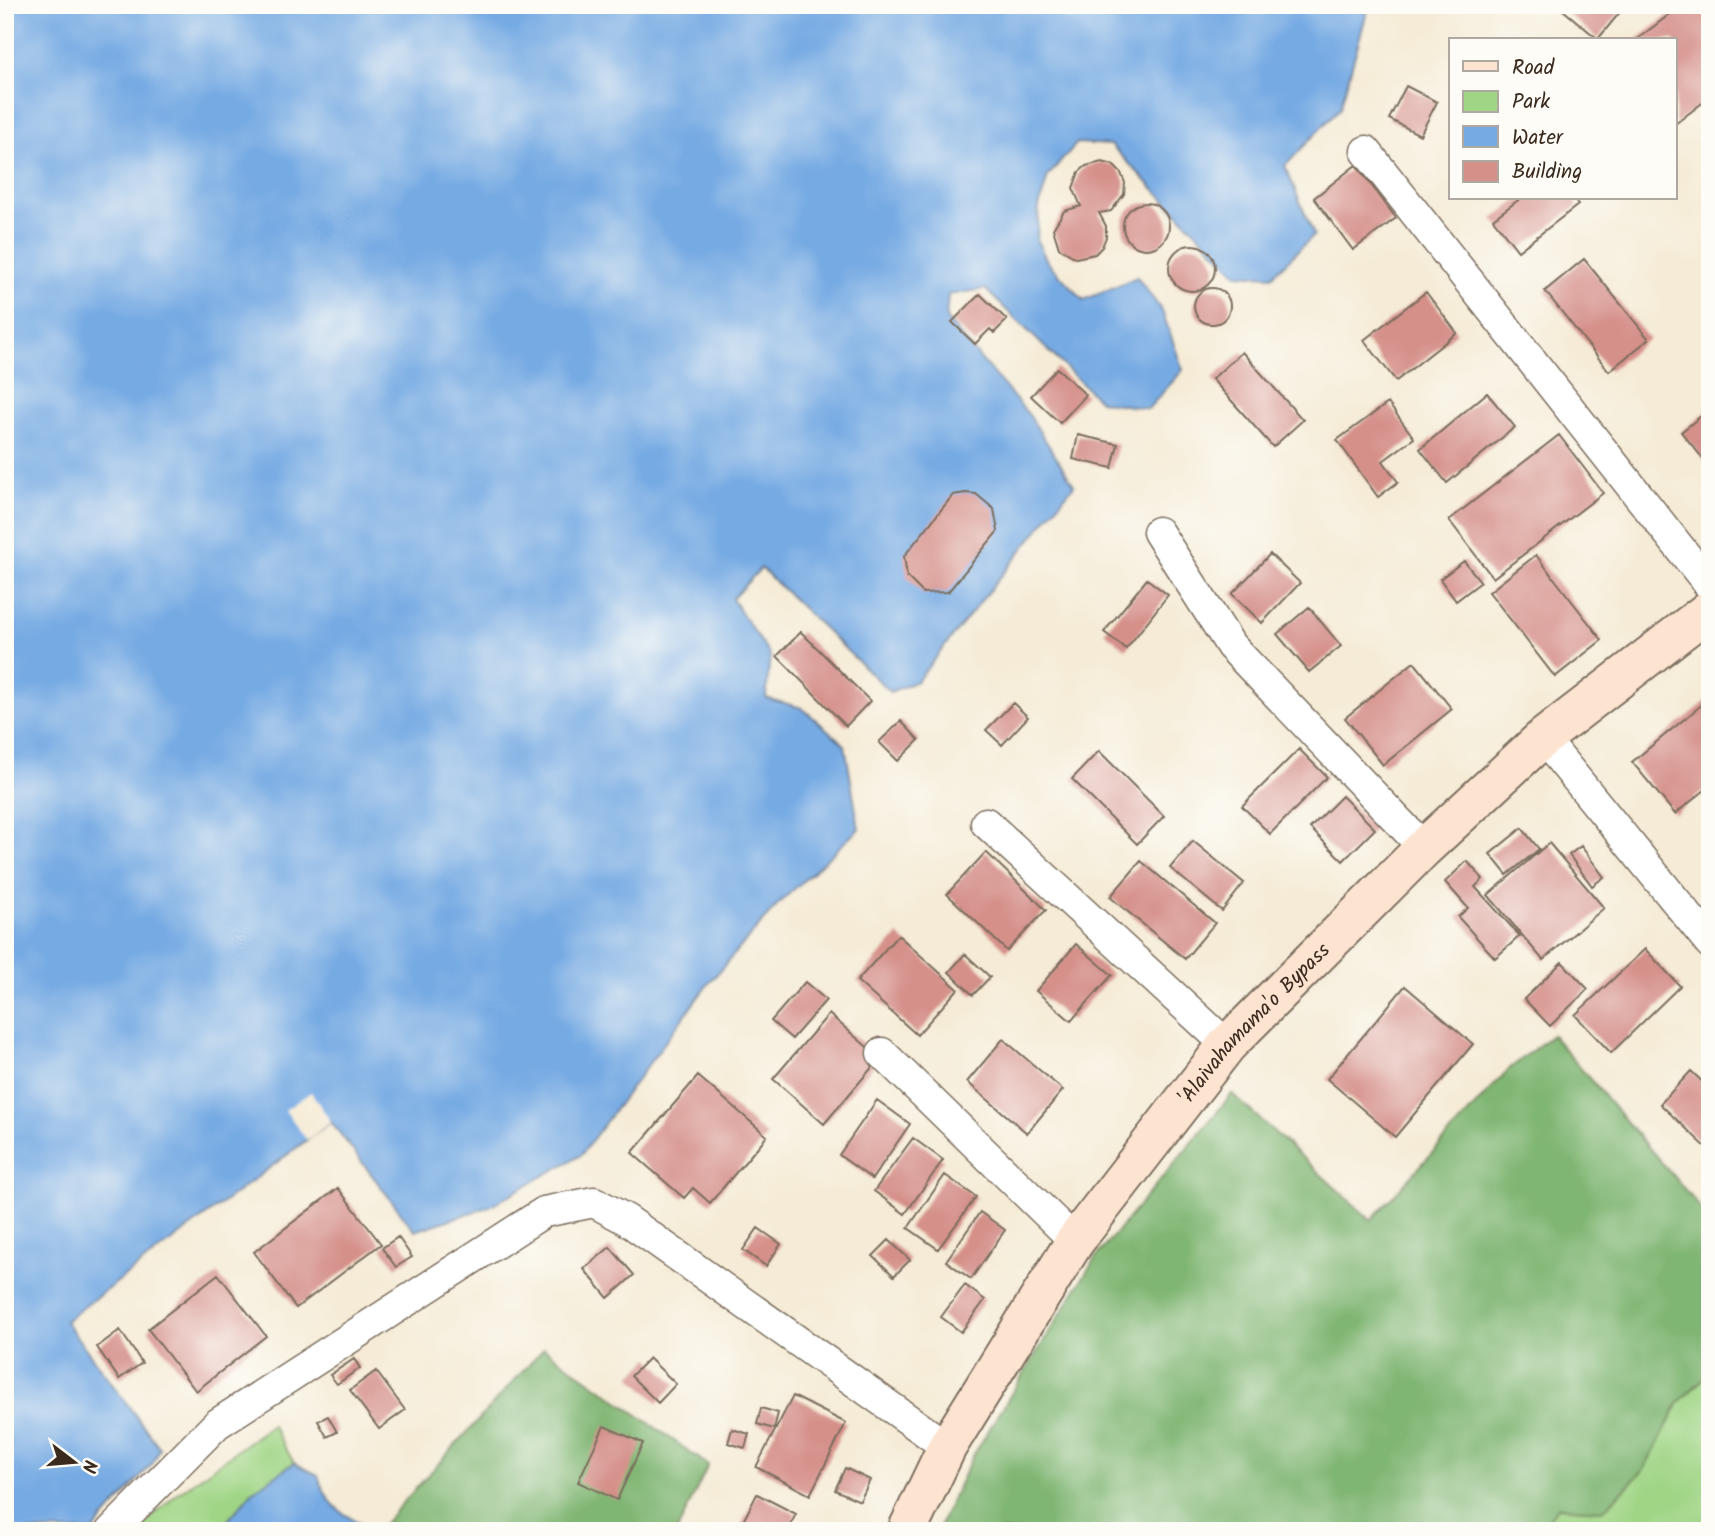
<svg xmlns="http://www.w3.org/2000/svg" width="1715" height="1536" font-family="Kalam,sans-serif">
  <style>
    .green { fill: #a0d586; stroke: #6e8052; stroke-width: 2 }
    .forest { fill: #80b673; stroke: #5e7048; stroke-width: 2 }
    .water { fill: #76aae3; stroke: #586a80; stroke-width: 2 }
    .pier { fill: #f5ebd6 }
    .building { fill: #d5908a }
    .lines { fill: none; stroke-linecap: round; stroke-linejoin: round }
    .street-casing { stroke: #7c6e5e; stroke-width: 33 }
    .secondary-casing { stroke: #7c6e5e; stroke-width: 42 }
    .street { stroke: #fff; stroke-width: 30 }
    .secondary { stroke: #fde4d1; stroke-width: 38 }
    .labels { text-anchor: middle; stroke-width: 7; stroke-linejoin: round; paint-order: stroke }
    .street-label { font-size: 21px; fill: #3b2a1e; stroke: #fdfcf7 }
  </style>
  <rect width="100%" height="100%" fill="#fdfcf7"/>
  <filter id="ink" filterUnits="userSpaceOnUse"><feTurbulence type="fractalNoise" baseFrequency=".0143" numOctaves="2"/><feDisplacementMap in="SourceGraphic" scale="14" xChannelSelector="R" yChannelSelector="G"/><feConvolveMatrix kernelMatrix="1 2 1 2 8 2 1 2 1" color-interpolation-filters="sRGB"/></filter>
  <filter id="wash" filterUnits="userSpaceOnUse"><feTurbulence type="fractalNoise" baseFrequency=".00686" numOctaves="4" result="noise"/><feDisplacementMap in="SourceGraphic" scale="28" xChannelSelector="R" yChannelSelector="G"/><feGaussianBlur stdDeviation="1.57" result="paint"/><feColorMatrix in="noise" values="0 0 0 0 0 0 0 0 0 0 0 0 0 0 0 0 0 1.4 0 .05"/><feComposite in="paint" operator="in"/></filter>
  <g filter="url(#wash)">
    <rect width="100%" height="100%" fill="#f5ebd6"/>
    <path class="green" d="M1710,1372V1531H1540L1557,1507L1603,1510L1644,1470L1679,1402Z
      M272,1425L294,1463L253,1491L219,1531H136L177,1494Z"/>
    <path class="forest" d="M1552,1035L1710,1219V1372L1679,1402L1644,1470L1603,1510L1558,1507L1540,1531H937L971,1459L1095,1258L1232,1094L1371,1220L1508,1070Z
      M544,1348L708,1465L677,1531H377Z"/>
    <path class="water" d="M5,5H1369L1340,108L1285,166L1314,235L1272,276L1237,274L1111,145L1077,143L1048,176L1039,207L1037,241L1048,263L1084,300L1137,277L1162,311L1183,370L1148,409L1100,401L985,289L948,295L946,319L1029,415L1074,485L917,681L890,692L761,568L732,599L770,655L766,698L802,708L845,745L859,829L778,904L709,983L581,1155L488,1207L415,1231L331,1122L65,1321L160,1448L153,1463L93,1531H5Z
      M294,1463L318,1475C327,1508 345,1515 373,1531H219L253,1491Z"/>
    <path class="pier" d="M311,1092L331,1122L307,1140L285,1110Z"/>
    <g id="blocks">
      <path class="building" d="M1557,5H1626L1598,39Z
        M1682,5H1698L1710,21V97L1675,124V40H1636Z
        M1406,86L1437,102L1420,135L1389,119Z
        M1102,162L1113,165L1121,173L1125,183L1124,194L1111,211L1099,213L1106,226V237L1102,247L1095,254L1076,258L1059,248L1053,229L1064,211L1081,206L1073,188L1079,172L1086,166Z
        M1356,165L1396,218L1353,250L1314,198Z
        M1521,198H1573L1578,205L1518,251L1493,219Z
        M1123 226a23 23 0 1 1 46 0a23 23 0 1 1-46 0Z
        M1169 268a23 23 0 1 1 46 0a23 23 0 1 1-46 0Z
        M1584,259L1649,339L1609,371L1545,291Z
        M1194 306a18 18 0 1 1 36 0a18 18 0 1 1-36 0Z
        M1426,292L1457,333L1396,381L1364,340Z
        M980,294L1007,320L994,333L990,329L975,344L952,322Z
        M1242,352L1303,420L1273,447L1212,379Z
        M1057,368L1086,395L1060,423L1031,396Z
        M1487,393L1515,427L1447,483L1420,449Z
        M1388,403L1414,438L1383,461L1398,482L1378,497L1337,440Z
        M1710,409V467L1681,432Z
        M1078,435L1118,444L1112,468L1073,459Z
        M1559,435L1603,493L1493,578L1449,520Z
        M965,493L976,494L994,509L998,531L948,592L923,593L907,577L904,556L953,495Z
        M1270,554L1300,583L1262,623L1232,594Z
        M1536,555L1602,640L1555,677L1489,592Z
        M1464,561L1481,582L1456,601L1440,579Z
        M1147,579L1168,595L1126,649L1104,632Z
        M1309,607L1341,646L1309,672L1277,634Z
        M801,632L870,701L846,726L777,656Z
        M1414,662L1452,709L1383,765L1345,718Z
        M1710,698V786L1675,814L1632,762Z
        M1013,703L1028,717L1002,745L986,730Z
        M901,721L919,740L898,761L879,742Z
        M1299,749L1327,777L1270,834L1242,806Z
        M1099,751L1164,816L1137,844L1072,779Z
        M1342,796L1375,829L1343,861L1310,828Z
        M1522,828L1539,849L1507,875L1490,854Z
        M1193,841L1244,883L1222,911L1170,868Z
        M1549,843L1604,908L1543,960L1488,895Z
        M1581,846L1604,877L1592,886L1569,855Z
        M986,852L1046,910L1007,951L947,894Z
        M1141,861L1215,923L1185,959L1110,897Z
        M1467,861L1483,879L1475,887L1520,936L1495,958L1458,917L1468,908L1445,882Z
        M898,935L958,989L917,1035L857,981Z
        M1076,944L1112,975L1071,1021L1036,991Z
        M1645,949L1680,986L1611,1053L1575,1015Z
        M965,954L990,977L973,995L949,972Z
        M1562,962L1588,989L1550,1026L1524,999Z
        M805,982L826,1000L792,1039L771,1021Z
        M1405,986L1473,1044L1395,1137L1327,1079Z
        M829,1014L880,1058L824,1124L773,1079Z
        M1003,1039L1063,1090L1027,1133L967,1082Z
        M1691,1071L1710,1089V1151L1660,1104Z
        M698,1076L767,1136L710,1203L693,1188L684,1198L632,1153Z
        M877,1100L910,1124L872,1179L839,1155Z
        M913,1138L943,1160L905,1214L874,1191Z
        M945,1175L976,1197L938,1249L908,1228Z
        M338,1188L381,1244L296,1308L254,1252Z
        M980,1212L1005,1230L971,1279L946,1261Z
        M758,1228L781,1244L766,1266L743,1250Z
        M398,1237L412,1257L396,1267L382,1248Z
        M889,1240L910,1260L894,1276L873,1256Z
        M610,1247L634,1275L608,1298L584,1269Z
        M218,1274L266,1336L196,1391L148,1329Z
        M965,1285L985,1300L961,1332L941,1317Z
        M120,1330L142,1363L119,1379L97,1347Z
        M649,1358L676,1384L658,1403L631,1376Z
        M354,1359L360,1368L337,1384L330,1375Z
        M376,1371L405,1410L379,1429L350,1390Z
        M793,1396L846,1423L810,1495L756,1467Z
        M761,1408L778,1413L774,1429L757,1424Z
        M328,1416L337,1432L327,1437L318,1421Z
        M604,1426L643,1443L617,1500L578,1482Z
        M732,1429L749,1434L745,1448L728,1443Z
        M845,1468L870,1480L860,1501L835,1490Z
        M757,1494L796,1514L787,1531H738Z"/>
    </g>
  </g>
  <g filter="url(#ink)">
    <use href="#blocks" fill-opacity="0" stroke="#7c6e5e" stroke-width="2"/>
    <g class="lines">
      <defs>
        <path id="street" d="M1366,151L1710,586
          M1158,532L1231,646L1424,848
          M1543,738L1710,943
          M986,823L1227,1045
          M882,1053L1075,1241
          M111,1531L217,1424L544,1212L594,1202L627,1220L947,1447"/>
        <g id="secondary">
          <path id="s1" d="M907,1531L947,1447L1075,1241L1227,1045L1424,848L1543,738L1710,609"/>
        </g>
      </defs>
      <use href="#street" class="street-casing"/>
      <use href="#secondary" class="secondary-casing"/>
      <use href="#street" class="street"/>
      <use href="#secondary" class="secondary"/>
    </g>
  </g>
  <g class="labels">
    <g class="street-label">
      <text dy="7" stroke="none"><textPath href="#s1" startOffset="618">'Alaivahamama'o Bypass</textPath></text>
    </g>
  </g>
  <rect width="1715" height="1536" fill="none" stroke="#fdfcf7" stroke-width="28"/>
  <rect x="1449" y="38" width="228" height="161" fill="#fdfcf7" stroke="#afa8a0" stroke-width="2"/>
  <rect x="1463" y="61" width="35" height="10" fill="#fde4d1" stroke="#afa8a0" stroke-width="2"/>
  <text x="1512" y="74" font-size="21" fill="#3b2a1e">Road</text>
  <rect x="1463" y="91" width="35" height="21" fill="#a0d586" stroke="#afa8a0" stroke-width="2"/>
  <text x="1512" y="108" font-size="21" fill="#3b2a1e">Park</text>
  <rect x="1463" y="126" width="35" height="21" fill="#76aae3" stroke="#afa8a0" stroke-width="2"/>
  <text x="1512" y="144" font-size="21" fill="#3b2a1e">Water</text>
  <rect x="1463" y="161" width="35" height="21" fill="#d5908a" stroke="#afa8a0" stroke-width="2"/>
  <text x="1512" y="178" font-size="21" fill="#3b2a1e">Building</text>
  <g transform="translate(74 1462) rotate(106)" stroke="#fdfcf7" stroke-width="5" paint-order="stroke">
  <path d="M0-5L12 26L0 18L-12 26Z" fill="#3b2a1e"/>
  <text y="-10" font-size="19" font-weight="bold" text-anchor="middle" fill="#3b2a1e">N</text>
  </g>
</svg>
